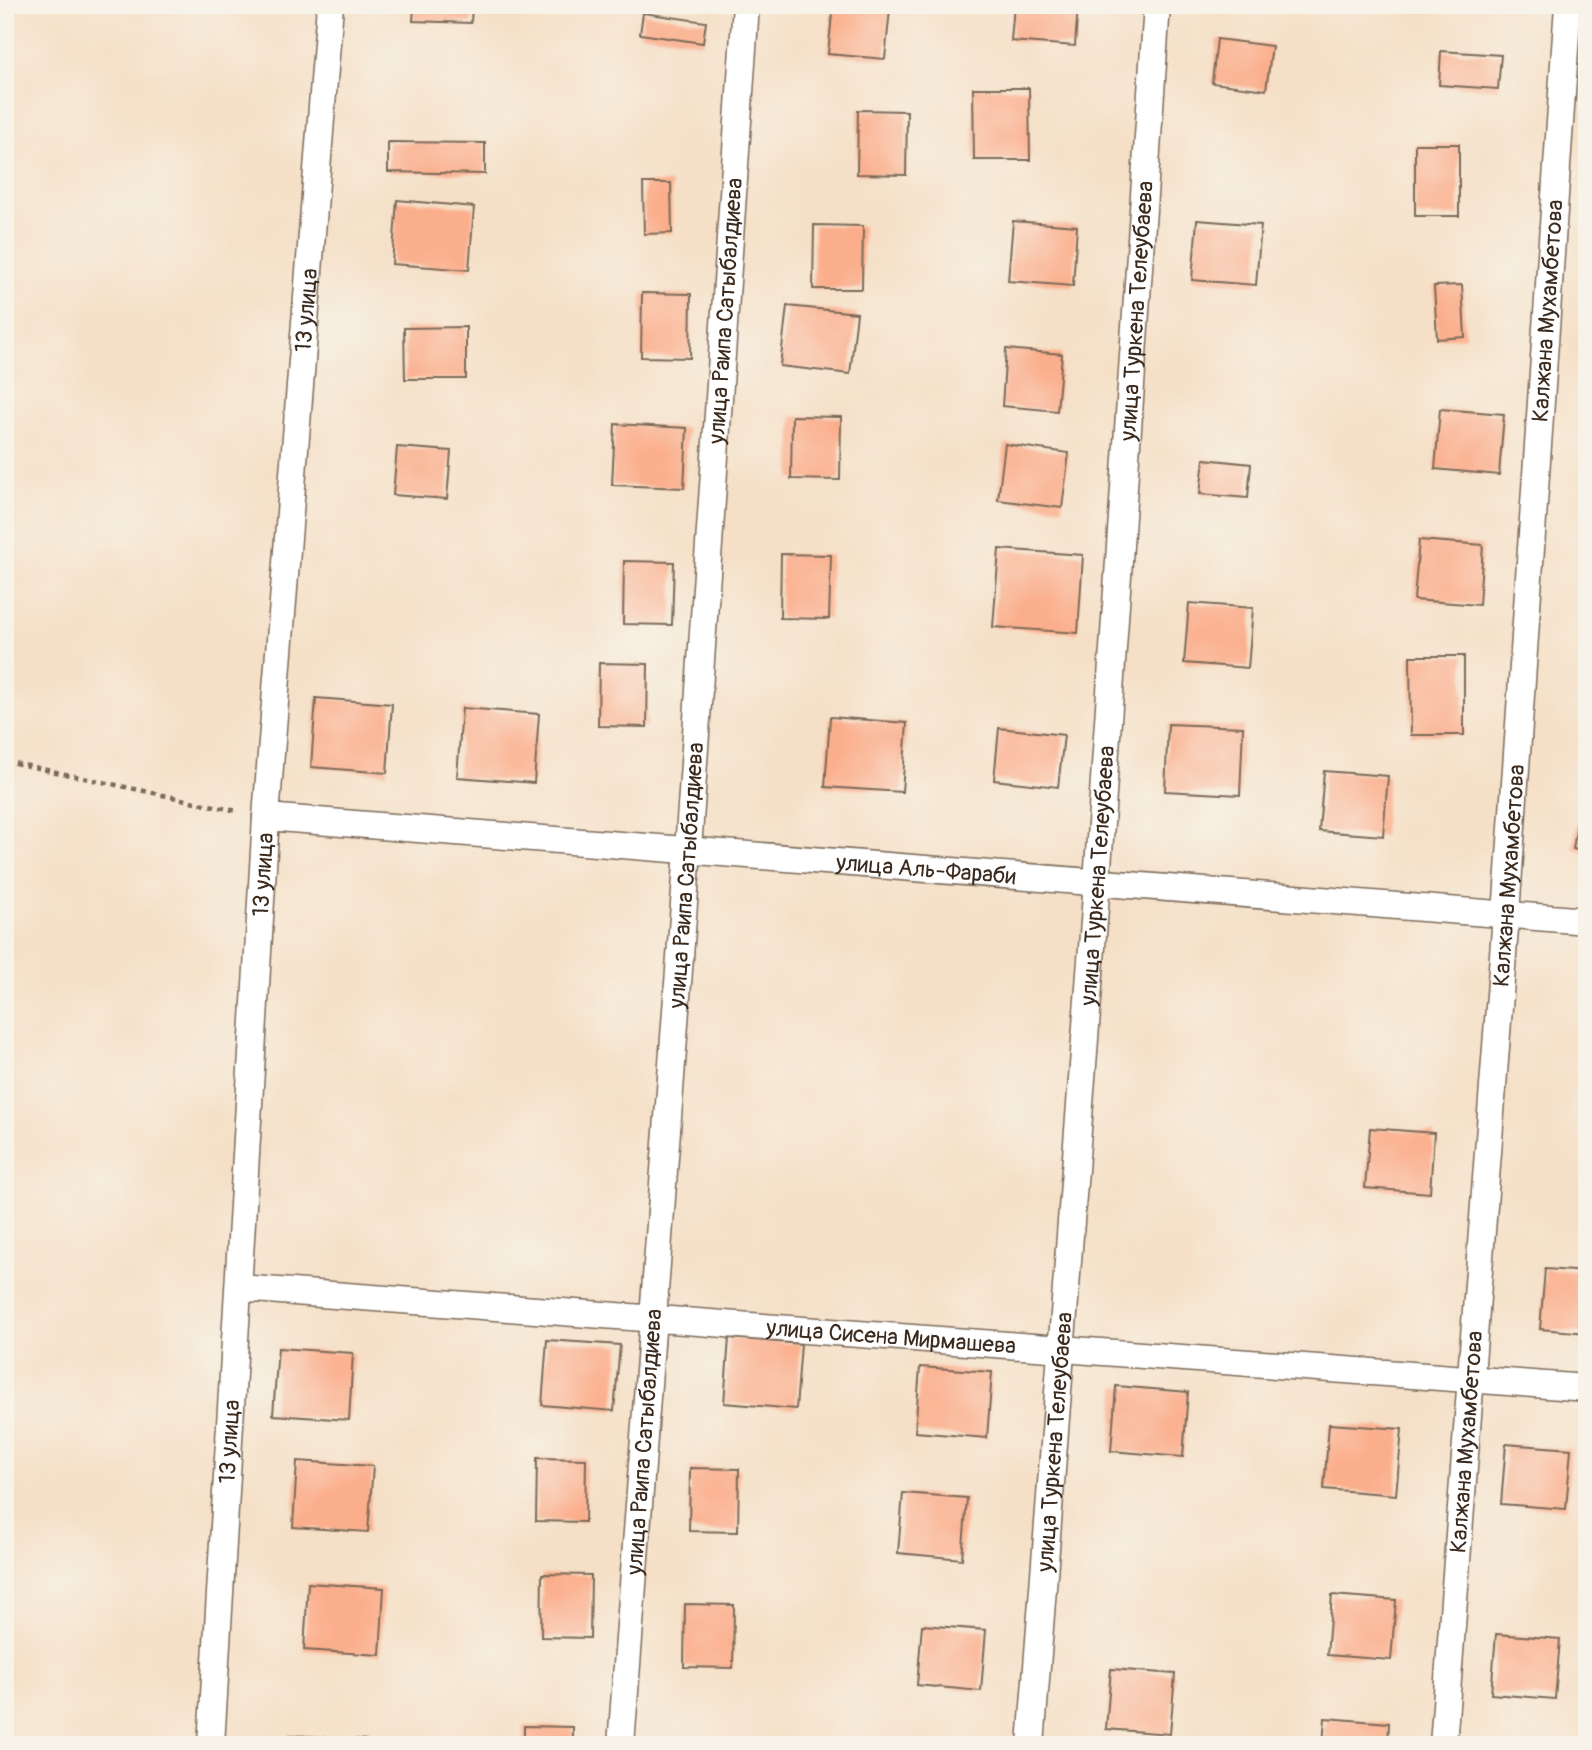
<svg xmlns="http://www.w3.org/2000/svg" width="1592" height="1750" font-family="Pangolin,sans-serif">
  <style>
    .building { fill: #fbae8c }
    .lines { fill: none; stroke-linecap: round; stroke-linejoin: round }
    .minor-casing { stroke: #7c6a59; stroke-width: 29 }
    .path { stroke: #7c6a59; stroke-width: 4.5; stroke-dasharray: 5 5; stroke-linecap: butt }
    .minor { stroke: #fff; stroke-width: 26 }
    .labels { text-anchor: middle; stroke-width: 7; stroke-linejoin: round; paint-order: stroke }
    .street-label { font-size: 23px; fill: #3b2a1e; stroke: #f7f3e8 }
  </style>
  <rect width="100%" height="100%" fill="#f7f3e8"/>
  <filter id="ink" filterUnits="userSpaceOnUse"><feTurbulence type="fractalNoise" baseFrequency=".0143" numOctaves="2"/><feDisplacementMap in="SourceGraphic" scale="14" xChannelSelector="R" yChannelSelector="G"/><feConvolveMatrix kernelMatrix="1 2 1 2 8 2 1 2 1" color-interpolation-filters="sRGB"/></filter>
  <filter id="wash" filterUnits="userSpaceOnUse"><feTurbulence type="fractalNoise" baseFrequency=".00686" numOctaves="4" result="noise"/><feDisplacementMap in="SourceGraphic" scale="28" xChannelSelector="R" yChannelSelector="G"/><feGaussianBlur stdDeviation="1.57" result="paint"/><feColorMatrix in="noise" values="0 0 0 0 0 0 0 0 0 0 0 0 0 0 0 0 0 1.4 0 .05"/><feComposite in="paint" operator="in"/></filter>
  <g filter="url(#wash)">
    <rect width="100%" height="100%" fill="#f5e0c7"/>
    <g id="blocks">
      <path class="building" d="M414,5H472L471,23L413,21Z
        M833,5L890,9L885,59L828,54Z
        M1014,5H1078L1075,46L1011,41Z
        M643,13L706,22L703,43L640,34Z
        M1217,39L1272,46L1266,90L1212,83Z
        M1441,51L1501,55L1498,89L1439,85Z
        M973,88H1029L1030,160H974Z
        M858,110L907,111L906,175L857,174Z
        M388,142L485,143V174L388,172Z
        M1415,144H1459V216H1415Z
        M643,183H671L672,233L644,234Z
        M397,200L474,207L469,270L392,264Z
        M1197,220L1261,225L1256,285L1192,280Z
        M1013,221L1077,226L1073,286L1008,281Z
        M814,225L863,226L862,289H813Z
        M1462,285L1465,337L1437,339L1434,286Z
        M642,293L691,294L690,358L641,357Z
        M787,306L857,313L850,374L780,366Z
        M466,327V379H405L404,328Z
        M1006,349L1062,354L1057,411L1002,406Z
        M1440,409L1504,414L1499,475L1435,469Z
        M792,416L841,417L840,480L791,479Z
        M615,424L687,428L684,488L612,485Z
        M1005,444L1069,453L1062,508L998,500Z
        M397,447L451,451L447,499L393,495Z
        M1204,459L1251,464L1248,498L1200,494Z
        M1419,540L1483,545L1479,605L1414,600Z
        M999,549L1083,555L1078,633L993,627Z
        M781,554L831,555L829,619L780,618Z
        M624,561L674,562L672,625L623,624Z
        M1189,603L1253,608L1248,668L1184,663Z
        M1410,656H1464V735H1411Z
        M599,663L648,664L647,727L598,726Z
        M316,698L392,704L387,773L311,767Z
        M462,708L539,714L534,783L457,777Z
        M830,717L907,723L902,792L825,787Z
        M1168,724L1243,727L1240,795L1165,791Z
        M999,728L1064,735L1058,787L994,780Z
        M1324,771L1388,776L1383,836L1319,831Z
        M1583,788H1587V852L1573,849Z
        M1370,1128L1434,1133L1430,1193L1365,1188Z
        M1545,1269L1587,1272V1333L1540,1329Z
        M729,1338L801,1344L796,1409L724,1403Z
        M547,1340L620,1345L614,1411L542,1405Z
        M278,1348L353,1353L349,1420L273,1415Z
        M920,1367L992,1372L987,1438L915,1432Z
        M1116,1386L1188,1392L1183,1457L1111,1451Z
        M1329,1424L1402,1429L1396,1495L1324,1489Z
        M1506,1444L1571,1449L1566,1509L1501,1504Z
        M537,1458L586,1459L585,1522L536,1521Z
        M297,1461L373,1466L368,1532L293,1527Z
        M690,1468L739,1469L738,1532L689,1531Z
        M903,1493L967,1498L962,1559L898,1553Z
        M542,1574L591,1575L590,1638L541,1637Z
        M308,1583L384,1588L380,1655L304,1650Z
        M1332,1595L1396,1600L1391,1660L1327,1655Z
        M685,1604L734,1605L733,1668L684,1667Z
        M922,1625L986,1630L981,1691L917,1685Z
        M1496,1634L1560,1639L1555,1699L1491,1694Z
        M1111,1669L1175,1674L1170,1734L1106,1729Z
        M1325,1718L1389,1723L1388,1745H1323Z
        M524,1726L573,1727V1745H524Z
        M290,1735L366,1740V1745H290Z
        M670,1741L718,1742V1745H670Z"/>
    </g>
  </g>
  <g filter="url(#ink)">
    <use href="#blocks" fill-opacity="0" stroke="#7c6a59" stroke-width="2"/>
    <g class="lines">
      <defs>
        <g id="minor">
          <path id="s1" d="M266,817L1587,921"/>
          <path id="s2" d="M239,1288L1587,1388"/>
          <path id="s3" d="M211,1745L266,817L330,5"/>
          <path id="s4" d="M621,1745L688,850L746,5"/>
          <path id="s5" d="M1031,1745L1097,882L1157,5"/>
          <path id="s6" d="M1443,1745L1506,915L1568,5"/>
        </g>
      </defs>
      <use href="#minor" class="minor-casing"/>
      <path class="path" d="M5,761L237,811"/>
      <use href="#minor" class="minor"/>
    </g>
  </g>
  <g class="labels">
    <g class="street-label">
      <text dy="8" stroke="none"><textPath href="#s3" startOffset="1438">13 улица</textPath></text>
      <text dy="8" stroke="none"><textPath href="#s4" startOffset="1438">улица Раипа Сатыбалдиева</textPath></text>
      <text dy="8" stroke="none"><textPath href="#s5" startOffset="1438">улица Туркена Телеубаева</textPath></text>
      <text dy="8" stroke="none"><textPath href="#s6" startOffset="1438">Калжана Мухамбетова</textPath></text>
      <text dy="8" stroke="none"><textPath href="#s1" startOffset="662">улица Аль-Фараби</textPath></text>
      <text dy="8" stroke="none"><textPath href="#s3" startOffset="872">13 улица</textPath></text>
      <text dy="8" stroke="none"><textPath href="#s4" startOffset="872">улица Раипа Сатыбалдиева</textPath></text>
      <text dy="8" stroke="none"><textPath href="#s5" startOffset="872">улица Туркена Телеубаева</textPath></text>
      <text dy="8" stroke="none"><textPath href="#s6" startOffset="872">Калжана Мухамбетова</textPath></text>
      <text dy="8" stroke="none"><textPath href="#s2" startOffset="654">улица Сисена Мирмашева</textPath></text>
      <text dy="8" stroke="none"><textPath href="#s3" startOffset="304">13 улица</textPath></text>
      <text dy="8" stroke="none"><textPath href="#s4" startOffset="304">улица Раипа Сатыбалдиева</textPath></text>
      <text dy="8" stroke="none"><textPath href="#s5" startOffset="304">улица Туркена Телеубаева</textPath></text>
      <text dy="8" stroke="none"><textPath href="#s6" startOffset="304">Калжана Мухамбетова</textPath></text>
    </g>
  </g>
  <rect width="1592" height="1750" fill="none" stroke="#f7f3e8" stroke-width="28"/>
</svg>
